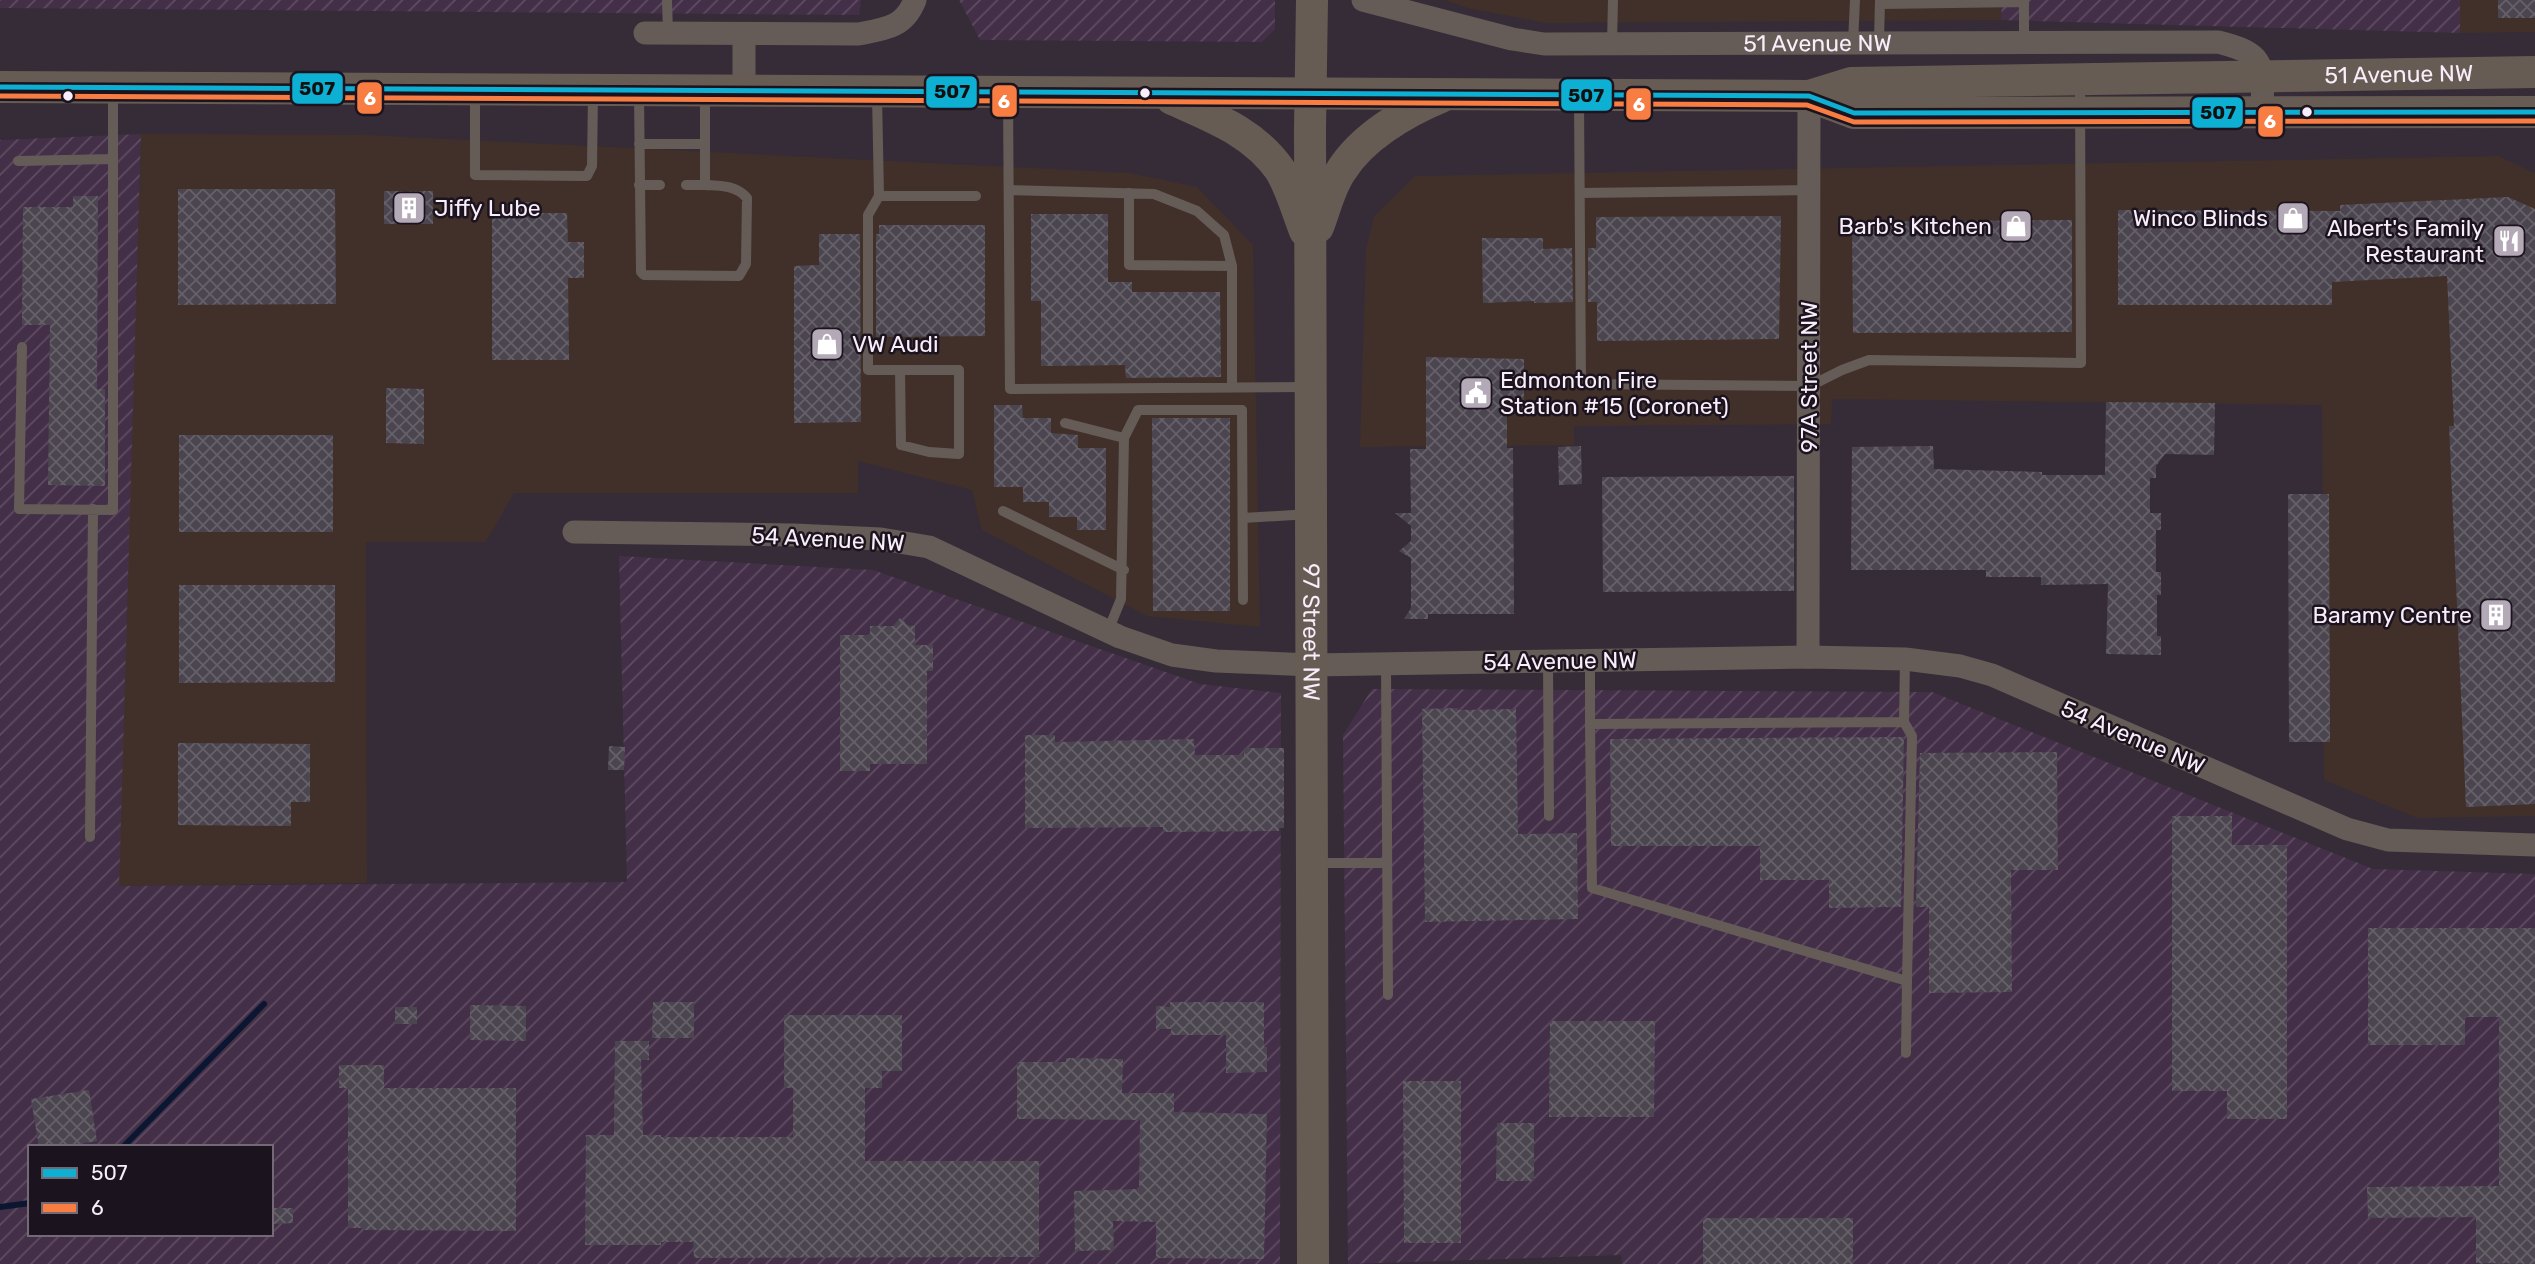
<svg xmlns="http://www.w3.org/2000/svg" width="2535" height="1264" font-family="Rubik,sans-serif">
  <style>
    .commercial { fill: #41302a }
    .industrial { fill: url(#industrial-furrows); fill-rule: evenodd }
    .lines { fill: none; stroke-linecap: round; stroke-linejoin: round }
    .stream { stroke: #0b1730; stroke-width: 6 }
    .building { fill: url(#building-cross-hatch) }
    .lane { stroke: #655c57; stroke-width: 10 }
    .street { stroke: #655c57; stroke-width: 23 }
    .secondary { stroke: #675c54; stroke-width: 32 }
    .bus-1-casing { stroke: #1b131d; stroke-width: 10 }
    .bus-2-casing { stroke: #1b131d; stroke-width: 10 }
    .bus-1 { stroke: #0dafd3; stroke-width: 5 }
    .bus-2 { stroke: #f77d43; stroke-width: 5 }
    .bus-dot { fill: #f8edfa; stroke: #1b131d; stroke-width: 2.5 }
    .labels { text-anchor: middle; stroke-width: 5; stroke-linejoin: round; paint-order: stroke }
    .street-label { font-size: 23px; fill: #f8edfa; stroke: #1b131d }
    .poi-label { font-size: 23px; fill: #f8edfa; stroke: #1b131d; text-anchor: end }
    .line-badge { stroke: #1b131d; stroke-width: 2.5 }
    .badge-label { font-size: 19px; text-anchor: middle; font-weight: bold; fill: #fff }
    .pale-badge-label { font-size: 19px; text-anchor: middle; font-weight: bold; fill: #111 }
  </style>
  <defs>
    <pattern id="industrial-furrows" width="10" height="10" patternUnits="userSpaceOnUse" patternTransform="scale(1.75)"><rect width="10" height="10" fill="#432f47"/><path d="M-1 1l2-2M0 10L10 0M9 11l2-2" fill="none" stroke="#5f4d62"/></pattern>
    <pattern id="building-cross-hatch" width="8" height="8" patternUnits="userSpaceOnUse" patternTransform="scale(1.75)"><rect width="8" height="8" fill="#4b454f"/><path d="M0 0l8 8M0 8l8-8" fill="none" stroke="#666069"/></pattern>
  </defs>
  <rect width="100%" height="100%" fill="#352c37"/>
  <path class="commercial" d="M1445,0H2001V20L1546,23L1468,8Z
    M2459,0H2535V32L2460,33Z
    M141,134L365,135L1130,173L1197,187L1253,245L1260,627L1147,616L982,530L972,490L858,461V493H514L486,542H366L367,883L118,886Z
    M2498,156L2535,173V816L2417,818L2324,780L2322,405L1832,399L1831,424L1574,426V445L1360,447L1366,249L1374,216L1415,176Z"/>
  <path class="industrial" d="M0,0H861L859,15L0,8Z
    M959,0H1275V29L1262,42L980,40Z
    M2002,0H2460V33L2001,20Z
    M141,134L119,886L627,882L619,556L873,570L1200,684L1281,693L1280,1264H0V140ZM30,1147H271V1234H30Z
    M1372,689L1932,692L2373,869L2535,874V1264H1622L1621,1255L1348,1264L1343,735Z"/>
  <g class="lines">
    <path class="stream" d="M123,1147L264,1004
      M0,1207L30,1203"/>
  </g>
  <path class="building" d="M2498,0H2535V18H2498Z
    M178,189H335L336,304L178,305Z
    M384,191H433V224H384Z
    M73,196H98L97,389H105V486L48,485L50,325H22L23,207H73Z
    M2508,197L2535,209V804L2466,807L2449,426H2454L2447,276L2332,282V305H2118V210L2340,211V205Z
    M509,202H537V213H567L568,242H584V278H568L569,360H492V213H509Z
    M1031,214H1108V282H1132V292H1220L1221,377L1126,378L1125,365L1041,366V301H1031Z
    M1781,216L1779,339L1597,341V302H1588V248H1596V217Z
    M2072,220V332L1853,333L1852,222Z
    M879,225H985V336L876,337V234H879Z
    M819,234H860L861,422L794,423V266L819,265Z
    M1482,238H1543V249L1572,248L1573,302L1534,303V301L1483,303Z
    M1426,357L1524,359V410H1507V448H1513L1514,614H1428V619H1404L1411,608V558L1399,551L1411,541V526L1395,513H1411L1410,449H1426Z
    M386,388L424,389V444L386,443Z
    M2106,402L2215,403L2214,455L2165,454L2156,466V478H2150V513H2161V530H2156V572H2161V595H2157V636H2161V655L2106,654L2108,584L2041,585V577H1986V570H1851L1852,447L1933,446L1934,469L2042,472V475H2105Z
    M994,405H1022L1023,418H1051V433L1078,435V448H1106V530H1077V517H1049V502H1023V487H994Z
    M1152,418H1230V611H1153Z
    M179,435H333V532H179Z
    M1581,446L1582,484L1559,485L1558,447Z
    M1794,476V591L1603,592L1602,477Z
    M2288,494H2329L2330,742H2289Z
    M179,585H335V682L179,683Z
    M900,618L909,626H915V645H933V671H927V764H870V771H840V635H870V626H893Z
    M1458,708V710L1516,709L1518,834L1577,833L1578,919L1425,922L1422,709Z
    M1025,735H1055V742L1194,739L1195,755H1244V748H1284V828H1279V831L1163,832V827L1025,828Z
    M1904,737L1901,907L1829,908V880H1760V846H1611L1610,739Z
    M178,743L310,744V802H291V826L178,825Z
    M609,746L625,747L624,770H608Z
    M2057,752L2058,870H2011L2012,992L1929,993V907H1916L1920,753Z
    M2172,816H2232V845H2287V1119H2227V1091H2172Z
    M2368,928H2535V1264L2476,1263V1217L2368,1218L2367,1187L2499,1186V1017H2465V1045H2368Z
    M653,1002H694V1038H652Z
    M1170,1002H1264V1047H1267V1072L1226,1073V1035H1171V1029H1156V1006L1170,1007Z
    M470,1005L526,1006V1041L470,1040Z
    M395,1007H417V1024H395Z
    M784,1015H902V1071H882V1088H865V1161H1039V1257L694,1258L693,1242H661V1245H585L586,1135H614L615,1041H649V1060H641L643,1135H661V1137H793V1088H784Z
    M1550,1021H1655L1654,1117H1549Z
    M1066,1058L1123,1059L1122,1093H1174V1112L1267,1114L1264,1259L1156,1258V1222L1113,1221L1114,1250L1075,1251L1074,1191L1139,1189L1140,1120L1017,1119V1062H1066Z
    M339,1065H384V1088H516V1231L362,1230V1228H348V1088H339Z
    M1403,1081H1461V1243H1404Z
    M89,1090L97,1141L60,1147H39L31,1099Z
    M1497,1123H1534V1181H1496Z
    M271,1208H293V1223L271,1224Z
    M1703,1218H1853V1264H1703Z"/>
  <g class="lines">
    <path class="lane" d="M667,0L668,33
      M1880,4L2024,2
      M2024,41V0
      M1879,42L1880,0
      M1853,43L1855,0
      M1612,44L1613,0
      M475,93V175L587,176L592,166L593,93
      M639,94L641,272L644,275L739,276L746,264L747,198C736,185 721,186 705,185V94
      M877,95L879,196H976
      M1008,95L1010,389L1310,387
      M1579,98L1581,384L1810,386L1842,370L1869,360L2081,363L2080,82
      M639,144H705
      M18,161L112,159
      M639,185H660
      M686,185H705
      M1010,190L1154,194L1197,211L1224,235L1232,266V388
      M1129,193V265L1232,266
      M1580,193L1809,190
      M879,196L868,215V370H959V454L929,452L901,445L900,370
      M22,347L19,509L113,510V91
      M1065,423L1124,438
      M1003,511L1124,570
      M1243,518L1310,514
      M1108,631L1121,599L1124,438L1138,410H1242L1243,600
      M1548,661L1549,816
      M1590,661V724L1904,722L1905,659
      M1386,664L1388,995
      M1590,724L1592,888L1907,981L1912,736L1904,722
      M90,837L93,509
      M1316,863H1387
      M1906,1053L1907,981"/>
    <g class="street">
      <path id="s1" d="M1363,0L1512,39L1544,44L2218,42C2268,54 2263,66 2262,112"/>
      <path d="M645,33L858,34C885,29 904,28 915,0"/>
      <path d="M744,34V91"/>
      <path d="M574,532L794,535L881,539L929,547L1120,637L1172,655L1216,661L1312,665L1808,657L1905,659L1960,666L1992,675L2347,829L2388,840L2535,845"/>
      <path d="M1808,657L1809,96"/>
    </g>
    <g class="secondary">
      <path id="s2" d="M1312,0L1310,129L1313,1264"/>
      <path id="s3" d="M0,87L1809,96L1851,83L2535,72"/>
      <path d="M1809,96L1854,113L2535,112"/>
      <path d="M1172,99C1212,117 1254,132 1280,170C1291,188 1297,211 1305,231"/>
      <path d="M1318,227C1325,209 1330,187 1341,171C1362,137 1405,112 1441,97"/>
    </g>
    <defs>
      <path id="bus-1" d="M0,87L1809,96L1854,113L2535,112"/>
      <path id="bus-2" d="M0,96L1807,105L1854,122L2535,121"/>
    </defs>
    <use href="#bus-1" class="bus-1-casing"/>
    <use href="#bus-2" class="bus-2-casing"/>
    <use href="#bus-1" class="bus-1"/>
    <use href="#bus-2" class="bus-2"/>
  </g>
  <defs>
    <symbol id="building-square" viewBox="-11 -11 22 22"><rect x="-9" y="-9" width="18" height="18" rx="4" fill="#b4a9b6" stroke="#1b131d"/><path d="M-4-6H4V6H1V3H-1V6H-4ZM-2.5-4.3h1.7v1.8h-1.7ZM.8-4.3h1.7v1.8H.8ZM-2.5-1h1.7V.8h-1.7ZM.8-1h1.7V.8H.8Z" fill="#fff"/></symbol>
    <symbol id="shop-square" viewBox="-11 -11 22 22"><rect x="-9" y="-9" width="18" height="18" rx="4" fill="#b4a9b6" stroke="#1b131d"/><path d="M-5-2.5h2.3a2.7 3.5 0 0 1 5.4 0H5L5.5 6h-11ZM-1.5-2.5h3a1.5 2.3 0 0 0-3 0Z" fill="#fff"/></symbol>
    <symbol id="restaurant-square" viewBox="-11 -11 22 22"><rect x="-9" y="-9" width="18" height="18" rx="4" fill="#b4a9b6" stroke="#1b131d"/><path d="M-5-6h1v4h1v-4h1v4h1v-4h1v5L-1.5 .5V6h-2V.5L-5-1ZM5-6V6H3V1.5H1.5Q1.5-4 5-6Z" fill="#fff"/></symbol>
    <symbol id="civic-square" viewBox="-11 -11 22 22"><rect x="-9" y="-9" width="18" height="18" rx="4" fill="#b4a9b6" stroke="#1b131d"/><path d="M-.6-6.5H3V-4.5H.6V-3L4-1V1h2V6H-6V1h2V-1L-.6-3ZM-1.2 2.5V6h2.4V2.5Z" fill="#fff"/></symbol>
  </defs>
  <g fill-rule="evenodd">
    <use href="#building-square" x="390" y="189" width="38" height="38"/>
    <use href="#shop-square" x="2274" y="199" width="38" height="38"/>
    <use href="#shop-square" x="1997" y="207" width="38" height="38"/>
    <use href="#restaurant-square" x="2490" y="222" width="38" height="38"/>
    <use href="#shop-square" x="808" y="325" width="38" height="38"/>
    <use href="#civic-square" x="1457" y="374" width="38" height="38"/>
    <use href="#building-square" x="2477" y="596" width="38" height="38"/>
  </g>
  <g class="bus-dot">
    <circle cx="1145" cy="93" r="6"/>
    <circle cx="68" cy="96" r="6"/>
    <circle cx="2307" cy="112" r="6"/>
  </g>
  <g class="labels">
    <g class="street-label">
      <text dy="8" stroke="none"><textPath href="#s1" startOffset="460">51 Avenue NW</textPath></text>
      <text dy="8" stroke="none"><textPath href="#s3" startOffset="2401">51 Avenue NW</textPath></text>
      <text transform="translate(1809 377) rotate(-90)" y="8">97A Street NW</text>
      <text transform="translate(828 539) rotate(3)" y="8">54 Avenue NW</text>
      <text dy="8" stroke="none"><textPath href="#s2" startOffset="632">97 Street NW</textPath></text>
      <text transform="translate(1560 661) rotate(-1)" y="8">54 Avenue NW</text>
      <text transform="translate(2133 737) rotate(23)" y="8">54 Avenue NW</text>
    </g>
    <g class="poi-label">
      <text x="434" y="216" text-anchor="start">Jiffy Lube</text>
      <text x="2268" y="226">Winco Blinds</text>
      <text x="1992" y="234">Barb's Kitchen</text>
      <text x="2484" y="236">Albert's Family<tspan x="2484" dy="26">Restaurant</tspan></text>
      <text x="852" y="352" text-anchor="start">VW Audi</text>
      <text x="1500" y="388" text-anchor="start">Edmonton Fire<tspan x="1500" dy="26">Station #15 (Coronet)</tspan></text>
      <text x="2472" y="623">Baramy Centre</text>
    </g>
  </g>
  <g class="line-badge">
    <rect x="291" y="72" width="53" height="33" rx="7" fill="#0dafd3"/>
    <rect x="925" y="75" width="53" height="34" rx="7" fill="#0dafd3"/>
    <rect x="1560" y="78" width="53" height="34" rx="7" fill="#0dafd3"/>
    <rect x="356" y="81" width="27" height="34" rx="7" fill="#f77d43"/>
    <rect x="991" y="84" width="27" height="34" rx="7" fill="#f77d43"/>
    <rect x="1625" y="87" width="27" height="34" rx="7" fill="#f77d43"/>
    <rect x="2191" y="96" width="53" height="33" rx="7" fill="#0dafd3"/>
    <rect x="2257" y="105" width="27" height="33" rx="7" fill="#f77d43"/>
  </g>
  <g class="badge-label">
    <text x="370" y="105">6</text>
    <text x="1004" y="108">6</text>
    <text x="1639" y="111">6</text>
    <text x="2270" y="128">6</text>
  </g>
  <g class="pale-badge-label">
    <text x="317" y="95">507</text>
    <text x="952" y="98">507</text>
    <text x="1586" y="102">507</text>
    <text x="2218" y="119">507</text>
  </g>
  <rect x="28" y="1145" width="245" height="91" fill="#1b131d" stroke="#736a75" stroke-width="2"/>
  <rect x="42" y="1168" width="35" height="10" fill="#0dafd3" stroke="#736a75" stroke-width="2"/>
  <text x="91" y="1180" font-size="21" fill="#f8edfa">507</text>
  <rect x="42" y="1203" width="35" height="10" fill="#f77d43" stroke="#736a75" stroke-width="2"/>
  <text x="91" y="1215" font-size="21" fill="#f8edfa">6</text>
</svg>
